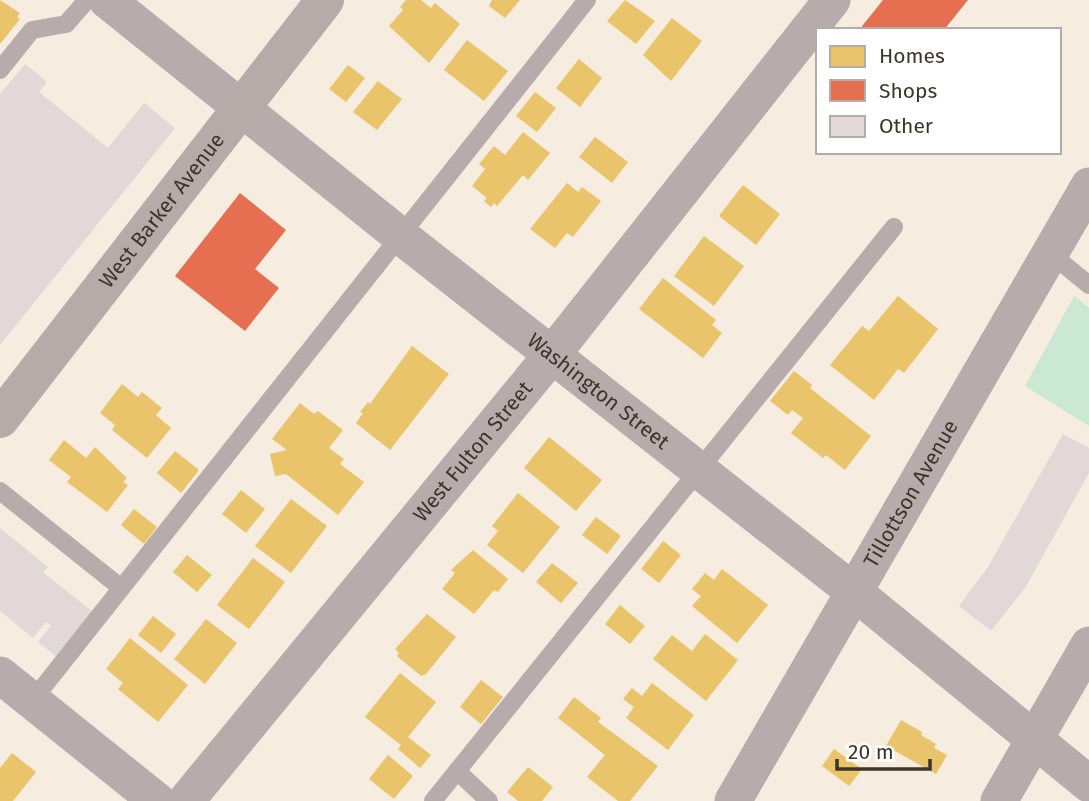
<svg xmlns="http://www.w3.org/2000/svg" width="1089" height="801" font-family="'Fira Sans',sans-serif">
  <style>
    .green { fill: #cbe8d2 }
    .homes { fill: #e9c46a }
    .shops { fill: #e76f51 }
    .building { fill: #e1d8d7 }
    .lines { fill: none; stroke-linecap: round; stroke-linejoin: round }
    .lane { stroke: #b7acab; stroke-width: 18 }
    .street { stroke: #b7acab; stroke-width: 37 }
    .secondary { stroke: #b6aba8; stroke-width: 38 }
    .labels { text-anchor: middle; stroke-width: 7; stroke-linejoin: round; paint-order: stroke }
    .street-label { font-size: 21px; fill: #3d3529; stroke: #fff }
  </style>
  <rect width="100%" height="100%" fill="#f6ecdf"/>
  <path class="green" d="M1074,296L1089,308V426L1025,386Z"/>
  <path class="homes" d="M0,0L20,13L17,17L20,19L0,44Z
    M406,0H421L431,8L435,3L460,24L429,63L389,26L403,10L400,7Z
    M492,0H520L505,18L489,6Z
    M625,0L655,21L636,44L607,21Z
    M672,18L702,41L671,81L643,55Z
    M467,40L508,71L484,101L444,70Z
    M579,59L602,78L580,107L556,88Z
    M348,65L365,78L346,102L329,89Z
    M378,81L402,99L377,130L353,112Z
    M535,92L556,108L537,132L516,116Z
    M523,132L550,153L528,180L523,175L497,206L494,203L491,207L484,201L487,198L472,186L485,169L479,164L494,146L505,155Z
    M595,137L628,162L612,183L579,157Z
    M567,183L578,192L582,187L601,201L573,237L567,233L555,248L530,229Z
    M743,185L780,214L756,245L719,216Z
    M704,236L744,266L714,306L674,276Z
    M663,278L716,320L712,325L722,333L703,358L639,309Z
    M898,296L938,329L904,373L898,369L874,400L830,365L862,326L869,331Z
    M412,346L449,374L390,450L356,423L363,413L360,412L368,402L370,404Z
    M794,371L812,385L810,388L871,436L845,470L826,455L823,458L791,433L803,418L792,410L788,415L770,401Z
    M122,384L138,397L142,392L162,408L156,415L171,428L147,458L112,430L115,425L100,413Z
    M300,403L314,414L318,411L343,430L329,448L344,459L340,464L364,482L338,515L286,474L275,476L270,454L287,450L272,439Z
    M549,437L602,480L576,511L524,468Z
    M64,440L86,458L95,447L127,478L123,482L128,485L107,512L67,482L71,477L49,460Z
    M175,451L199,470L181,493L157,473Z
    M241,490L265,509L246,533L222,514Z
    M518,493L560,527L523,573L487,545L498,531L492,526Z
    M291,499L327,526L291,573L255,546Z
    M134,509L157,527L144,544L121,525Z
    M596,517L621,536L607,554L582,535Z
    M663,541L681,555L659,583L641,569Z
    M473,550L508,579L498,592L494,590L474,614L442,589L455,573L451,570Z
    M187,555L212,575L197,592L173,572Z
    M253,558L285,582L249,629L217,605Z
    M552,563L578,583L561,603L536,582Z
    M722,569L768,605L737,643L692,606L701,596L692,589L705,573L714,580Z
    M620,605L645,626L630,644L605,624Z
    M427,614L456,637L426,674L421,676L397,656L399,653L395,649Z
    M153,616L176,634L161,653L138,635Z
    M206,619L237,643L205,684L174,659Z
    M705,634L738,660L706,701L653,659L672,635L692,651Z
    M130,638L188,685L158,722L118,689L123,683L106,669Z
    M400,673L436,702L408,737L431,755L420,768L398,749L401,745L365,717Z
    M481,680L503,697L481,724L460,707Z
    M652,683L694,715L668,750L626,718L634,707L623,699L632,688L642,696Z
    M574,697L601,718L598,722L658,766L630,801H618L587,777L605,755L558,718Z
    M901,720L922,732L921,735L936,744L934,748L947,755L936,774L886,746Z
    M834,749L862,769L849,786L822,766Z
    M12,753L36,772L13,801H0V768Z
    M388,755L413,776L394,799L369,779Z
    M528,767L553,787L542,801H518L507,792Z"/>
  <path class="shops" d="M883,0H968L944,30H859Z
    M240,193L286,230L255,269L279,288L245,331L175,276Z"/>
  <path class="building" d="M25,64L47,82L39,92L108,148L144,103L175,128L0,345V94Z
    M1063,434L1089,448V473L1025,588L991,631L959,606L988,567Z
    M0,528L48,567L43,572L94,613L57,657L38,642L51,626L46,622L33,638L0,611Z"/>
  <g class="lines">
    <path class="lane" d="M0,70L32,30L66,24L87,0
      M1050,253L1089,285
      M0,491L120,587
      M32,701L587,0
      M457,771L489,801
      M433,801L894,227"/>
    <g class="street">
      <path id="s1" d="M107,0L398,234L853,591L1089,784"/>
      <path d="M0,675L157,801"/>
      <path id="s2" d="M186,801L551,356L832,0"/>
      <path id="s3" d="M733,801L1089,186"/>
      <path d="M999,801L1089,645"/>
    </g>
    <path class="secondary" id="s4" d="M0,419L325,0"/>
  </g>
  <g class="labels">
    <g class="street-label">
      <text dy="7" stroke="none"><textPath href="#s4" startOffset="264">West Barker Avenue</textPath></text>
      <text dy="7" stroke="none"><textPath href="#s1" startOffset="628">Washington Street</textPath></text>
      <text dy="7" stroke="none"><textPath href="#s2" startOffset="452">West Fulton Street</textPath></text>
      <text dy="7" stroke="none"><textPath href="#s3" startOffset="355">Tillottson Avenue</textPath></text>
    </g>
  </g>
  <rect x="816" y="28" width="245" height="126" fill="#ffffff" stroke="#b1aea9" stroke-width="2"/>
  <rect x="830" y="46" width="35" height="21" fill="#e9c46a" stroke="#b1aea9" stroke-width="2"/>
  <text x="879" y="63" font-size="21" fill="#3d3529">Homes</text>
  <rect x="830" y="80" width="35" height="21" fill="#e76f51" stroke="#b1aea9" stroke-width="2"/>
  <text x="879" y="98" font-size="21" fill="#3d3529">Shops</text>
  <rect x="830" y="116" width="35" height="21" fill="#e1d8d7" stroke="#b1aea9" stroke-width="2"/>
  <text x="879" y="133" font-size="21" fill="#3d3529">Other</text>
  <path d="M837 759v10h93v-10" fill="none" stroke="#3d3529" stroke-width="3.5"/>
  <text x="848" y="759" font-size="21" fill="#3d3529" stroke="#ffffff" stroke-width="5" paint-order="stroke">20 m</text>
</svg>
